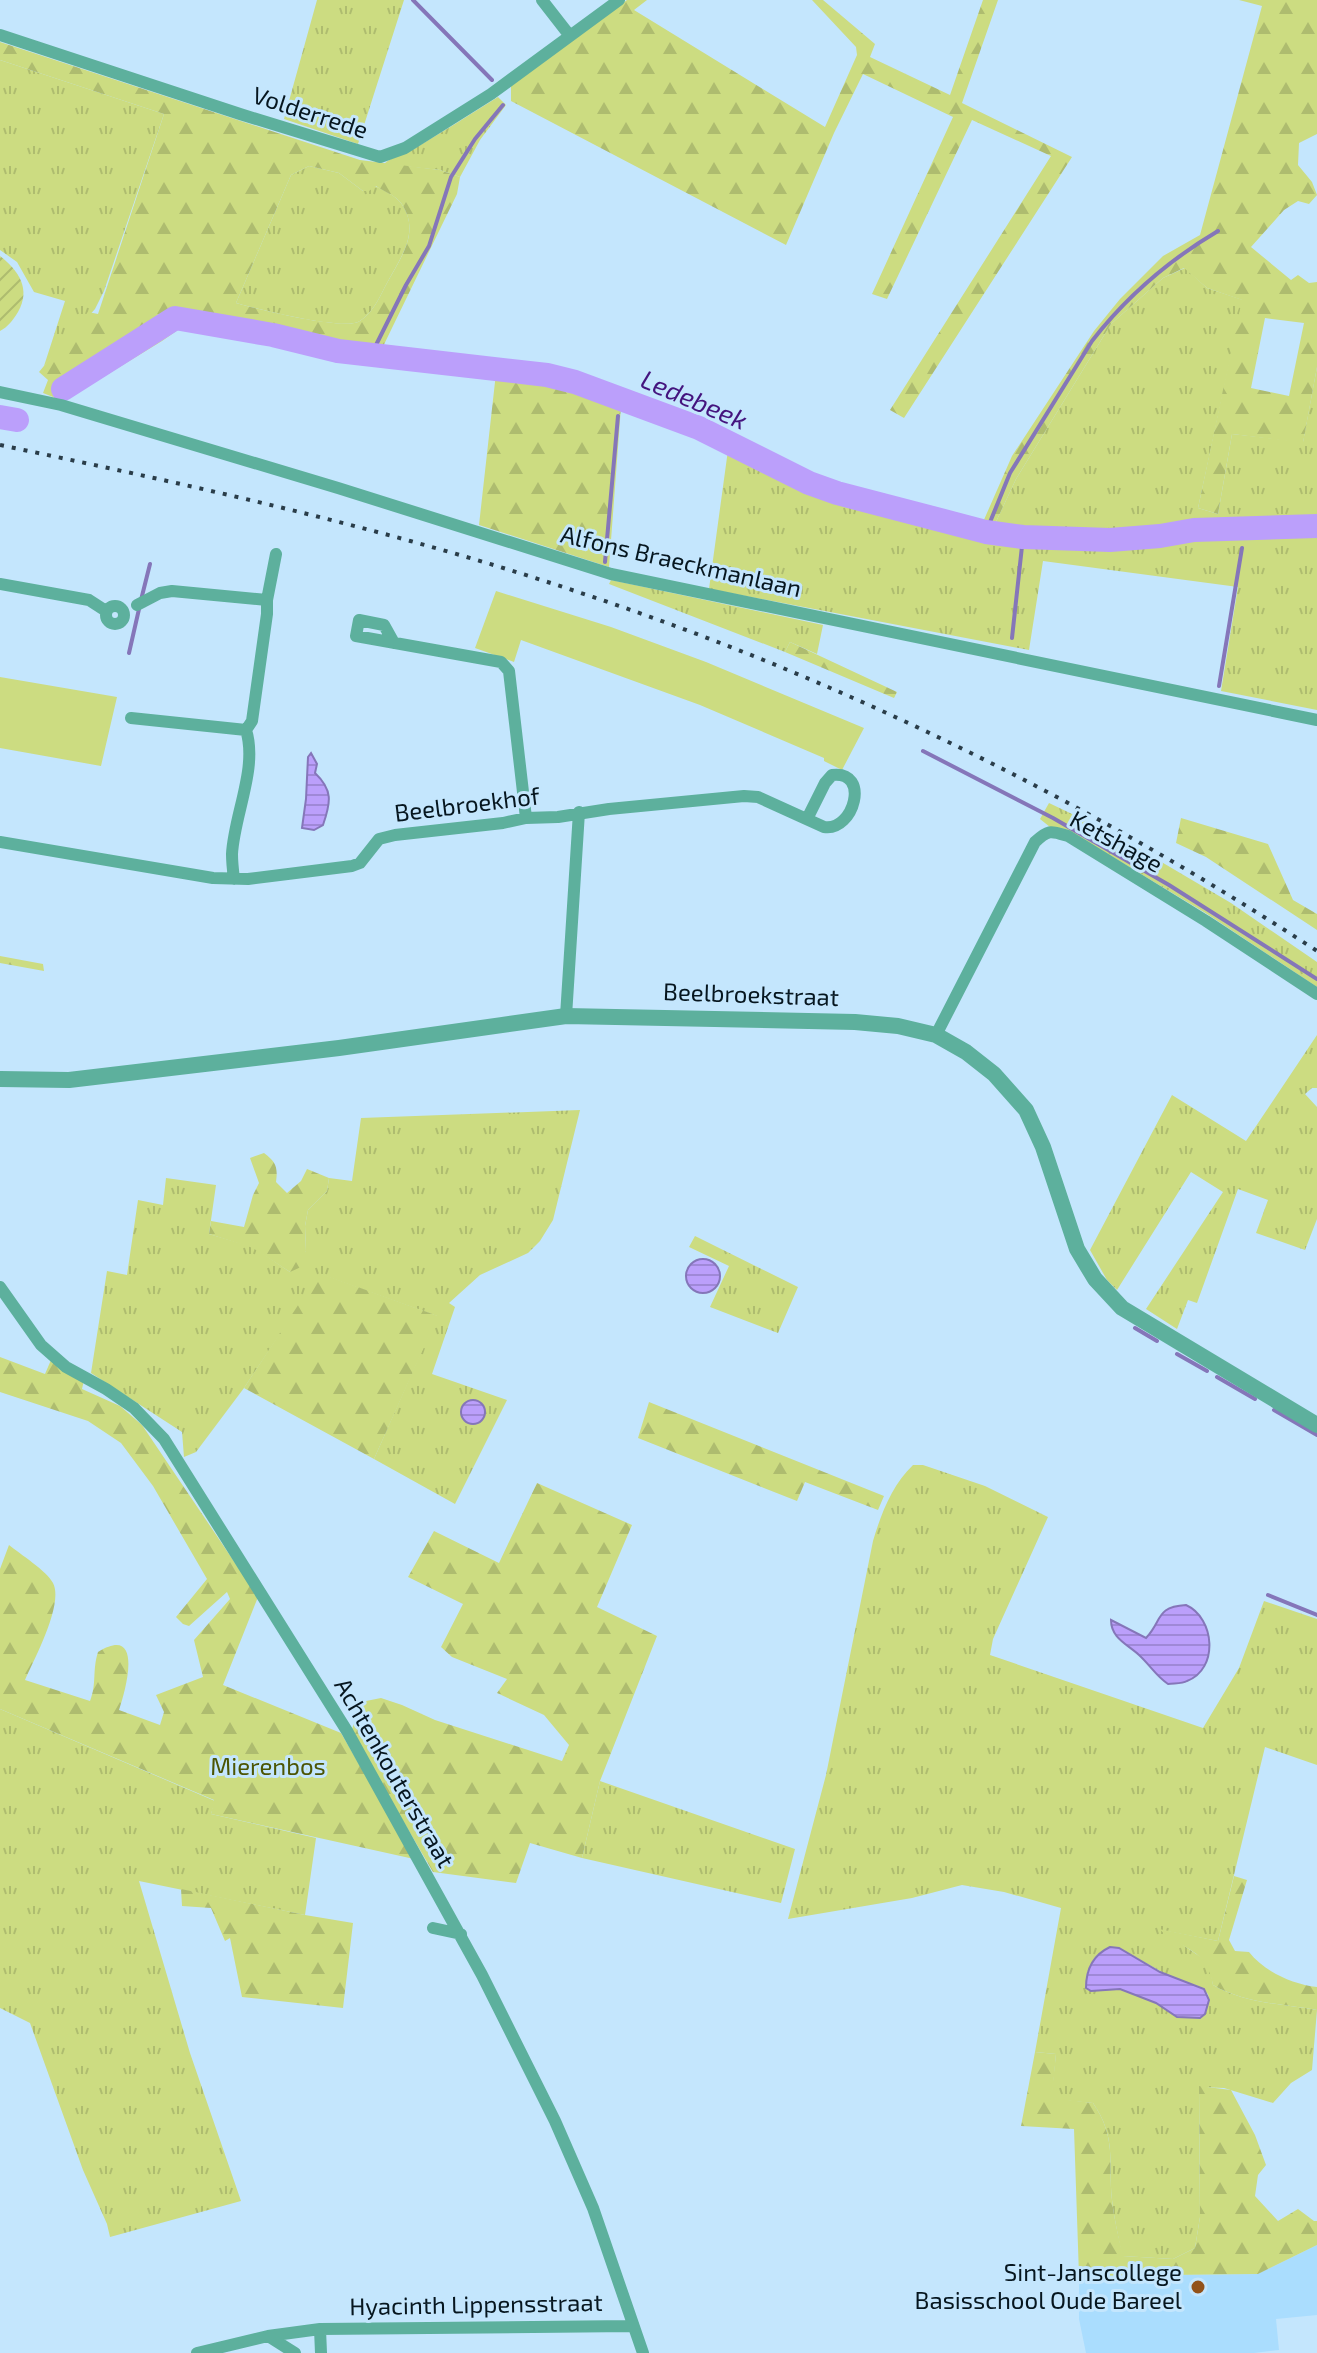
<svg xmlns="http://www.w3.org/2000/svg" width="1317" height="2353" font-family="'Exo 2',sans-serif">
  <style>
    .built { fill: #aaddfe }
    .grass { fill: url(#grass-tufts); fill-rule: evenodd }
    .forest { fill: url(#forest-firs); fill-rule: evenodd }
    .park { fill: #ccdc81 }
    .garden { fill: url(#garden-furrows) }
    .water { fill: url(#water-rules); stroke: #8576b9; stroke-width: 2 }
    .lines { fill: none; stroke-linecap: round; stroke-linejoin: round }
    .stream { stroke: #8576b9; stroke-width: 4 }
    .river { stroke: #bb9ffb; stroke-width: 24 }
    .minor { stroke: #5db09d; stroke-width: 12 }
    .tertiary { stroke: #5db09d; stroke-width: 16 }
    .rail { stroke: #2a3d49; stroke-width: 4; stroke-dasharray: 4 8; stroke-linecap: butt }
    .poi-dot { fill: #92521a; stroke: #c4e6fd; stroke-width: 3 }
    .labels { text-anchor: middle; stroke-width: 6; stroke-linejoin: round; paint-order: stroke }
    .street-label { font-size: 24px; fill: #06161f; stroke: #c4e6fd }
    .park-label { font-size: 24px; fill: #4c5504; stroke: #c4e6fd }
    .poi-label { font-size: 24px; fill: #06161f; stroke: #c4e6fd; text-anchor: end }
    .water-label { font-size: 26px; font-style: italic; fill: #44147e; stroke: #c4e6fd }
  </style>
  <defs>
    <pattern id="grass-tufts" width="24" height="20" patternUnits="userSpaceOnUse" patternTransform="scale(2)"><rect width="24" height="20" fill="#ccdc81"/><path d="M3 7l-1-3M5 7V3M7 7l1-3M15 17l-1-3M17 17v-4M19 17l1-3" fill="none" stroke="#aebc6f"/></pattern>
    <pattern id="forest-firs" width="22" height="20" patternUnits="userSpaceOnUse" patternTransform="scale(2)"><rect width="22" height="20" fill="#ccdc81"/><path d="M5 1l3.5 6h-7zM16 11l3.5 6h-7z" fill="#aebc6f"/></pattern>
    <pattern id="garden-furrows" width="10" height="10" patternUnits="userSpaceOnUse" patternTransform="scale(2)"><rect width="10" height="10" fill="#ccdc81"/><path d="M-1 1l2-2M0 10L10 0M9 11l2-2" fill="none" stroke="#aebc6f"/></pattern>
    <pattern id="water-rules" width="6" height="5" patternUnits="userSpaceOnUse" patternTransform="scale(2)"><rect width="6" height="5" fill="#bb9ffb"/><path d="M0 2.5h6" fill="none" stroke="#9f88d7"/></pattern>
  </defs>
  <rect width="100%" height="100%" fill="#c4e6fd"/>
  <path class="built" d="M1317,2245V2315L1276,2319L1279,2350L1254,2353H1086L1079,2319V2276L1258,2274Z"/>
  <path class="grass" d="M317,0H404L358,144L284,119Z
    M0,60L164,114L104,291L95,309L44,366L65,301L34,292L17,262L0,250Z
    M498,97L506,105L480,140L460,177L440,170L384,164C391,157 403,155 412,150C441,133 469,115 498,97Z
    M309,166L339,173L363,191L375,186C383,190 396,196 401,203C421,231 401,257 387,283C380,296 373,314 358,322C341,330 257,309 236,303L291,175Z
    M1185,268L1207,288L1243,300L1198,508L1218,514L1232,434L1303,442L1317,367V517L1220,520L1110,534L995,524L1016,479L1111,324L1163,278Z
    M156,335L162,341L64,401L53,398Z
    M728,450L807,489L1020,546L1054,543L1110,546L1158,543L1197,537L1239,538L1282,530L1317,532V710L1221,691L1238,587L1043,561L1029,650L709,589Z
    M611,580L823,625L817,654L790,642L785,652L609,584Z
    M1049,803L1114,834L1231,903L1317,962V987L1207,914L1068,830L1050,827L1040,819Z
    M1317,1035V1088H1312L1305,1094L1317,1107V1219L1305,1250L1256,1233L1268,1200L1238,1189L1197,1303L1188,1300L1177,1329L1146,1309L1223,1192L1191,1172L1117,1290L1107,1280L1090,1250L1172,1095L1246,1141Z
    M580,1110L553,1220L540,1241L528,1253L480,1275L449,1303L455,1307L432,1374L507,1400L455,1504L374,1459L437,1316L320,1274L244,1388L196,1452L184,1457L182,1432L91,1373L107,1271L127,1275L138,1200L163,1205L166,1178L216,1185L209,1234L253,1247L290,1272L306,1251L305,1226L308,1210L327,1191L329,1178L352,1181L361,1118Z
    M695,1236L798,1287L778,1333L710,1307L729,1266L689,1247Z
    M913,1465H923L985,1486L1048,1517L993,1639L990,1655L1203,1728L1239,1668L1264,1601L1317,1619V1765L1265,1747L1218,1941L1161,1930L1205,1960L1211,1973L1213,1985C1244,2003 1282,2004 1317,2010L1312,2070L1291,2083L1273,2103L1224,2088L1199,2087L1200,2217L1195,2248L1173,2259L1122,2256C1119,2238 1114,2219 1112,2200C1108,2161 1117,2138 1093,2103L1051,2099L1056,2054L1035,2052L1061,1908L1004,1892L962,1885L912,1898L788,1919L826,1775L873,1541C881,1514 892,1485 913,1465ZM1119,1948L1171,1977L1198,1986L1208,1994L1209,2000L1177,2017C1161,2006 1144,1994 1124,1990C1111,1987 1097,1995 1086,1987L1087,1973L1095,1957Z
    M0,1709L215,1801L211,1814L316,1838L305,1915L139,1881L190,2053L241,2201L110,2237L107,2224L83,2170L30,2023L0,2008Z
    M600,1781L795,1849L781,1903L582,1858Z"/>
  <path class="forest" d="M627,0H647L634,10L825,127L857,55L856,47L812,0H823L875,44L870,57L950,95L983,0H998L962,103L1072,157L904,418L890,410L1051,156L972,120L887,299L872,294L953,117L863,74L834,133L786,245L511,101V86Z
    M1239,0H1317V134L1299,143L1298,165L1312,182L1317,195L1309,204L1298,201L1284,210L1251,247L1291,280L1298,275L1309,283L1317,282V367L1303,443L1232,434L1218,514L1198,508L1242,300L1207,288L1184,268L1163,278L1111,324L1016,479L995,524L983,522L1012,456L1094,331L1120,299L1163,256L1200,235L1262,6ZM1265,318L1304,323L1289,396L1251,388Z
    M0,42L360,160L440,170L460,177L457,194L376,361L339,358L185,325L162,341L155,336L80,383L53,397L43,393L48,380L39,372L88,312L98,314L164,114L0,60ZM309,166L339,173L363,191H369L376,186C383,191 396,196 401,203C421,232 401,257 387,283C380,296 373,314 358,322C341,330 256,309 236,303L291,175Z
    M496,373L546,379L574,387L621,407L609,567L479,525Z
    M790,642L897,692L894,698L785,652Z
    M1181,818L1268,844L1293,900L1317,914V930L1206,857L1176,843Z
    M0,956L43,964L44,971L0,963Z
    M264,1153C276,1162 278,1167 276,1182L287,1193L301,1181L307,1169L329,1178L327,1191L308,1210L305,1226L306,1251L301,1267L290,1272L253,1248L209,1234L211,1221L244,1227L253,1195L259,1183L250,1158Z
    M319,1273L438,1316L374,1459L244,1388Z
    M0,1357L45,1374L51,1360L84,1380L82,1389L120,1406L142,1425L258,1597L223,1685L341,1733L414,1859L211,1814L214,1800L0,1709V1569L9,1545C20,1554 47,1571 53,1583C64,1604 34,1659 25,1680L90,1701C97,1683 92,1671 98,1652C144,1624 126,1689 119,1710L160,1725L164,1712L156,1695L203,1677L194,1640L230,1599L227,1592L189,1626L183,1624L176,1617L207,1579L153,1486L121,1443L88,1421L0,1392Z
    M649,1402L884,1496L878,1510L805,1482L797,1501L638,1438Z
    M537,1483L632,1525L597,1607L657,1636L600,1781L582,1858L530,1843L516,1883L433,1872L351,1732L361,1702L381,1698L402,1705L435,1720L562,1761L569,1745L544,1715L497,1693L507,1679L452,1657L441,1647L463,1604L408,1577L434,1531L499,1563Z
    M1234,1876L1247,1880L1229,1940L1235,1951L1249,1952C1265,1972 1292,1984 1317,1987V2010C1282,2004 1244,2003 1213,1985C1206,1947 1184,1952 1159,1929L1218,1941Z
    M181,1889L305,1915L353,1923L343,2008L242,1997L230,1938L225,1941L211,1908L182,1906Z
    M1035,2052L1056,2054L1052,2098L1093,2103C1117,2138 1108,2161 1112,2200C1114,2219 1119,2238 1123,2256L1173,2259L1195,2248L1200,2217L1199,2086L1231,2090L1255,2135L1266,2165L1258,2175L1255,2196L1278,2221L1298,2209L1314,2221H1317V2245L1258,2274L1079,2276L1074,2129L1021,2126Z"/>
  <path class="park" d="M496,591L611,627L706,662L864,728L842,770L824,761V758L700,705L521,640L514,662L475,648Z
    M0,677L117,697L101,766L0,748Z"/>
  <path class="garden" d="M0,256C19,271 31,289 18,312C13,320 8,327 0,331Z"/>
  <path class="water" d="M311,753L317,764L315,773C333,790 331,802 323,825L314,830L302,828L306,799L308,757Z
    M686 1276a17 17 0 1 1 34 0a17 17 0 1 1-34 0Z
    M461 1412a12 12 0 1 1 24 0a12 12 0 1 1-24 0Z
    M1186,1605C1215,1618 1219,1669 1187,1681C1182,1684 1174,1683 1168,1684C1156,1676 1150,1665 1139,1655C1127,1644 1111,1638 1111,1620L1146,1638C1163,1620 1155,1607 1186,1605Z
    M1110,1947L1119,1948L1160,1972L1204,1989L1209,2000L1205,2014L1200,2018L1177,2017L1156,2003L1120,1989L1091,1991L1086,1988C1086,1969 1093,1955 1110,1947Z"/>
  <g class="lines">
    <path class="stream" d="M413,0L492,80
      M371,355L406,285L429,246L451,177L475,139L503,105
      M619,405L620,399
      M986,532L1010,473L1092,341C1127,296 1169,260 1218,231
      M605,562L618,416
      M141,600L150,564
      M1012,638L1023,537
      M129,653L139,609
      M1219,686L1242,548
      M923,751L1053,818L1169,885L1317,979
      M1135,1328L1157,1341
      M1177,1354L1207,1371
      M1217,1377L1255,1399
      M1274,1410L1317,1435
      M1268,1595L1317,1615"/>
    <path class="river" d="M63,389L175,318L273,335L338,351L547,375L575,382L699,428L809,483L837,493L986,532L1023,537L1110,540L1160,536L1194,530L1317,526
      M0,417L17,420"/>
    <path class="minor" d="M542,0L570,36
      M0,35L240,114L380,157L405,148L491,94L619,0
      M0,392L61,405L338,488L611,574L1317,720
      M0,584L89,600L106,611
      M137,605L160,593L172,591L267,600
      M106 615a9 9 0 1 1 18 0a9 9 0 1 1-18 0Z
      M394,643L384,625L359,620L356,636L501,662L509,671L526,818
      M131,718L246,730
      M0,842L213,878L248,879L352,866L360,863L379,839L395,835L503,823L526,818L558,817L609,809L744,796L758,797L824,827C854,832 871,770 832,775L825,783L807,819
      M234,879C233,871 232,862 232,854C234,815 258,768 246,730L252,721L267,614V600L276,554
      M566,1016L579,812
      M936,1035L1035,842C1049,829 1051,831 1068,836L1206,921L1317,994
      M0,1287L41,1345L66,1367L106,1389L134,1408L164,1439L347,1731L482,1975L555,2121L593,2208L643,2353
      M433,1928L461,1934
      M320,2329L321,2353
      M268,2336L295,2353
      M197,2353L268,2336L320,2329L632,2326"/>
    <path class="tertiary" d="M0,1079L69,1080L339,1048L566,1016L855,1022L898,1026L936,1035L966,1052L994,1074L1026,1110L1043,1147L1077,1249L1095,1279L1122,1308L1317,1425"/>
    <path class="rail" d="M0,445C196,486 391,529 581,593C841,679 1088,801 1317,951"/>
  </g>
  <circle class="poi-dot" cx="1198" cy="2287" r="8"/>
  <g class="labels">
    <g class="street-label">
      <text transform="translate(310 113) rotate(18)" y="8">Volderrede</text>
      <text transform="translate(681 562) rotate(13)" y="8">Alfons Braeckmanlaan</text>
      <text transform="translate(467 805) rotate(-7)" y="8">Beelbroekhof</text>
      <text transform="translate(1116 842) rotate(29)" y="8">Ketshage</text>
      <text transform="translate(751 995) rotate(2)" y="8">Beelbroekstraat</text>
      <text transform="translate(394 1773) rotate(60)" y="8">Achtenkouterstraat</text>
      <text transform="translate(476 2305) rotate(-1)" y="8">Hyacinth Lippensstraat</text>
    </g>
    <g class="park-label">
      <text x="268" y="1775">Mierenbos</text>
    </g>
    <g class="poi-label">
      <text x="1182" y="2281">Sint-Janscollege<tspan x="1182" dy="28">Basisschool Oude Bareel</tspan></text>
    </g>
    <g class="water-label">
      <text transform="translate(694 400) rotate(23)" y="9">Ledebeek</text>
    </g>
  </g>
</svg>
